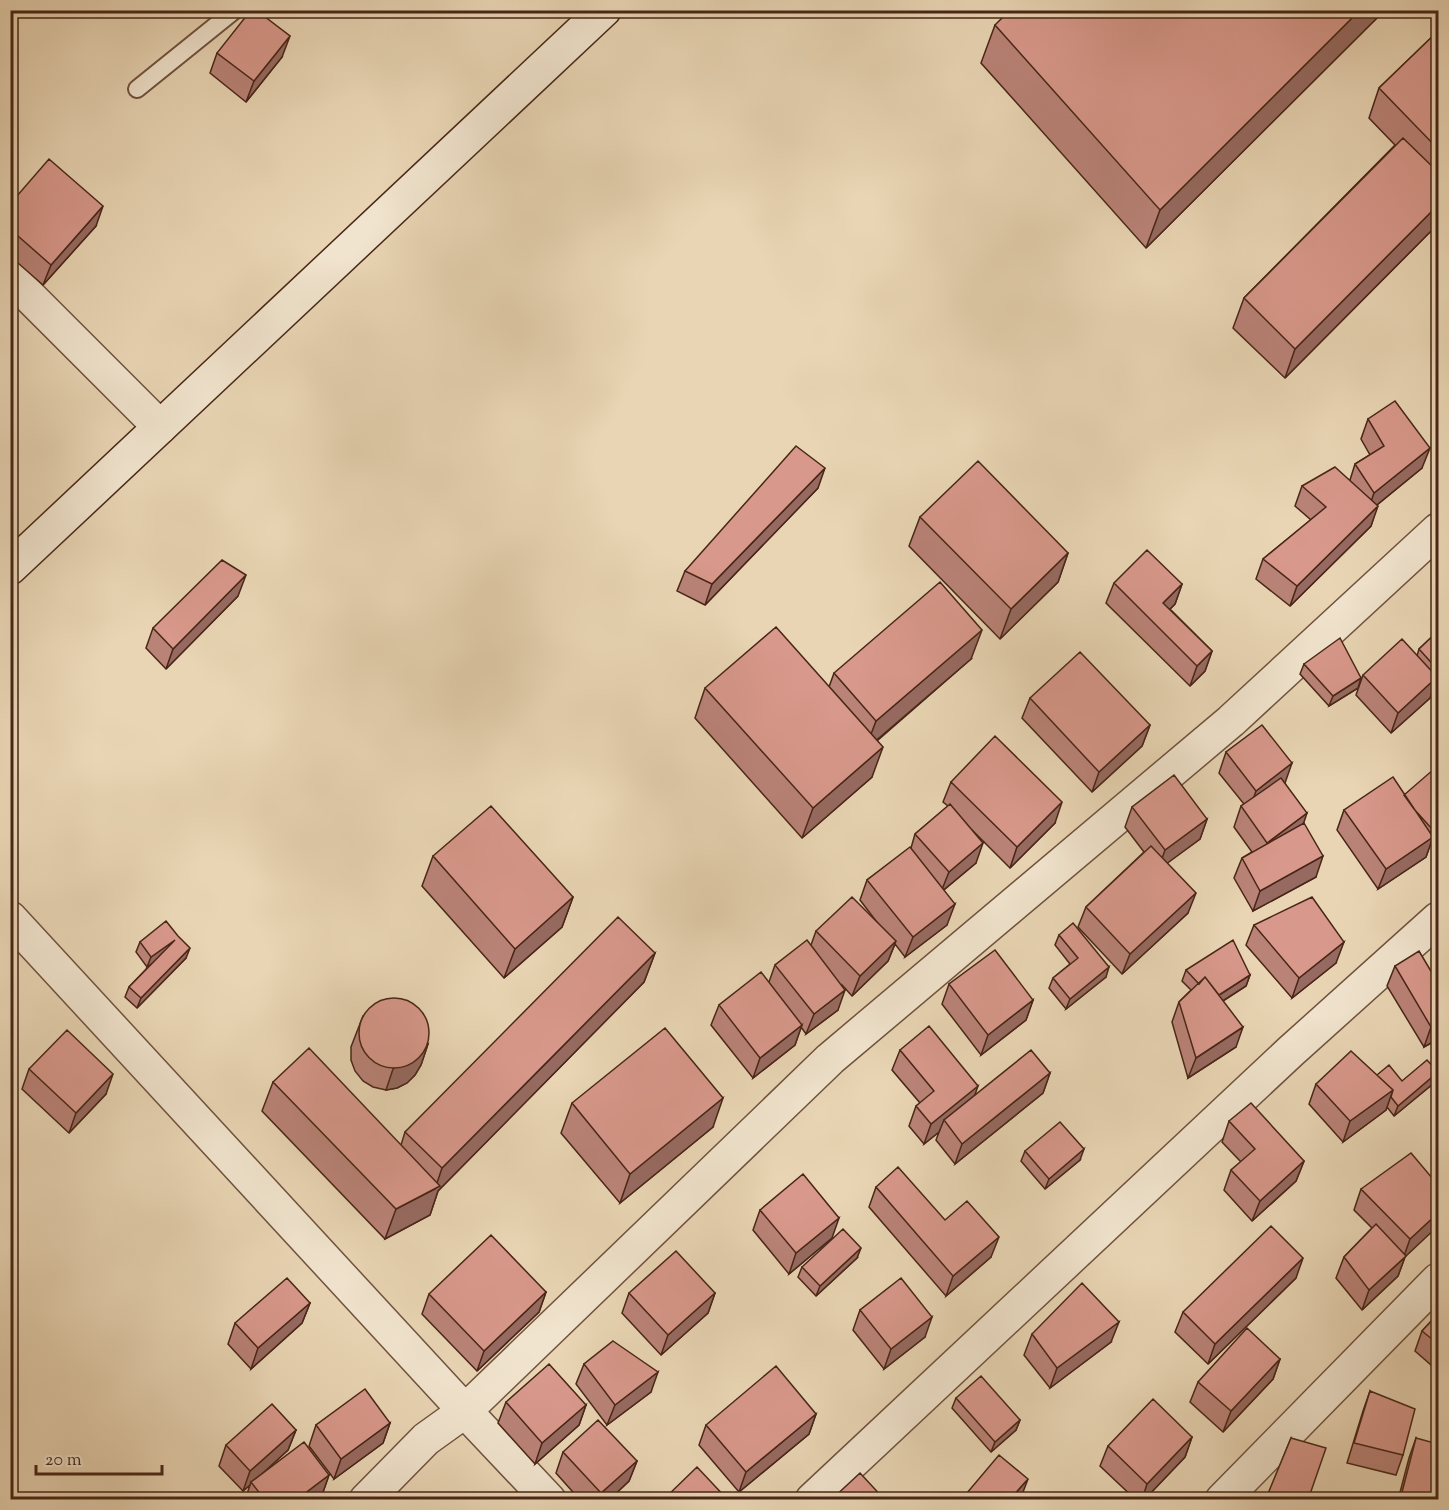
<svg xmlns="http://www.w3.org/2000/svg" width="1449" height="1510" font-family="'Sorts Mill Goudy',serif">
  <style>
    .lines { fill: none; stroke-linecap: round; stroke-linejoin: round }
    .lane-casing { stroke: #70523e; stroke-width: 20 }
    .street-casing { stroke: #70523e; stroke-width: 36 }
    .secondary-casing { stroke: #482617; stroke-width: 36 }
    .lane { stroke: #f1e4ce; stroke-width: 16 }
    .street { stroke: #f1e4ce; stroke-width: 33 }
    .secondary { stroke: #f1e4ce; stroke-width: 33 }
    .wall { fill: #ba8378; stroke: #482617; stroke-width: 1.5 }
    .shaded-wall { fill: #976a61; stroke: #482617; stroke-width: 1.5 }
    .building { fill: #d8988b; stroke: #482617; stroke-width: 1.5 }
  </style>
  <rect width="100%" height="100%" fill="#e9d5b4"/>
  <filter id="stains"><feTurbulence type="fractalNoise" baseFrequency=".00333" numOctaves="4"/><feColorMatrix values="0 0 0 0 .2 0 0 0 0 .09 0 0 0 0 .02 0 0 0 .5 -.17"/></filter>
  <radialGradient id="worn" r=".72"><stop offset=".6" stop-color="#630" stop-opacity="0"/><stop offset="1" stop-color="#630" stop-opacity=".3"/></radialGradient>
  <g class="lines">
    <defs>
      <path id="lane" d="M137,89L235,10"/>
      <path id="street" d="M10,277L160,427
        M10,918L465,1411L549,1500
        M366,1500L426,1439L465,1411L830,1059L1231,721L1438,530
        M812,1500L1290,1052L1438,919
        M1222,1500L1438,1280"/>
      <path id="secondary" d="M10,568L604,10"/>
    </defs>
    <use href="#lane" class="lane-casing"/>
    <use href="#street" class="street-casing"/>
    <use href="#secondary" class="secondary-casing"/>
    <use href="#lane" class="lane"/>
    <use href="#street" class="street"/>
    <use href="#secondary" class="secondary"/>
  </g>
  <path class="wall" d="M1385,10L1146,248L981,63L995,25Z
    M1438,31V224L1285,378L1233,328L1244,298L1395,145L1369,118L1379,88Z
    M217,53L282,57L246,102L210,73Z
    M10,204L96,226L43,285L10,256Z
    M1368,419L1422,468L1377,505L1371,526L1290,606L1256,579L1263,559L1311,520L1295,506L1302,486L1350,480L1355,464L1370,455L1361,439Z
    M818,488L705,605L677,591L685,571Z
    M920,517L1068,553L1058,582L1000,639L909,546Z
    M1114,583L1182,584L1175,604L1170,609L1212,651L1205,671L1190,686L1106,603Z
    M238,596L166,669L146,648L153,628Z
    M1438,631V697L1432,691L1430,698L1391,733L1356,695L1363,675L1417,656L1419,649Z
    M971,659L877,741L872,777L802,838L695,718L705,688L829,687L834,673Z
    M1304,664L1358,688L1329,706L1300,674Z
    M1030,698L1150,725L1142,746L1092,792L1022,718Z
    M1226,752L1285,783L1303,824L1316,877L1253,911L1234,878L1242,858L1252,852L1234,827L1241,806L1244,804L1219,773Z
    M1438,775V830L1432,835L1433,837L1426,857L1378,889L1337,830L1344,810L1404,795Z
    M951,782L1055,823L1010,868L973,831L976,863L944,890L947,925L905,957L895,944L888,961L852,996L842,985L838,1010L806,1034L801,1027L795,1045L753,1078L711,1025L719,1005L769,982L775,965L811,945L816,931L880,926L860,900L867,880L911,848L915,834L948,806L943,802Z
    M1132,807L1207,819L1200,839L1167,863L1188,913L1122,974L1078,927L1086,907L1144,852L1125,827Z
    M433,856L573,897L562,927L504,978L422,886Z
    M1254,925L1336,963L1292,998L1246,945Z
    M1059,935L1106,977L1066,1009L1049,988L1053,978L1070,964L1055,945Z
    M140,942L186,958L137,1008L125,997L129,987L151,964L147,967L136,952Z
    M655,953L644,982L438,1191L430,1215L385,1239L262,1111L273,1082L401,1145L405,1132Z
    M1395,966L1438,983V1039L1424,1047L1387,986Z
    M1186,970L1250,975L1246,986L1223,1001L1236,1047L1188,1078L1172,1022L1179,1002L1191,990L1182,981Z
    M949,984L1033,1000L1026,1020L981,1055L942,1004Z
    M363,1016L428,1044L421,1065L415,1075L407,1083L397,1088L386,1090L373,1087L363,1081L355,1071L351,1060V1047Z
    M900,1050L975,1095L1050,1073L1043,1093L955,1164L936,1140L939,1132L924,1144L909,1126L916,1106L920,1103L892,1070Z
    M29,1069L106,1094L69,1133L22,1089Z
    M1377,1075L1402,1081L1434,1083L1394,1116L1387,1107L1386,1110L1343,1142L1309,1104L1316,1084Z
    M572,1103L713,1127L620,1203L561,1133Z
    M1229,1121L1304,1161L1296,1181L1252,1221L1224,1190L1231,1170L1241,1162L1222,1142Z
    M1025,1151L1080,1160L1045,1189L1021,1161Z
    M1438,1185L1405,1257L1398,1276L1362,1310L1336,1278L1344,1257L1372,1228L1354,1210L1361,1189Z
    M876,1187L945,1220L991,1257L946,1296L869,1207Z
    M760,1210L832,1238L789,1274L753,1230Z
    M857,1258L816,1296L798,1277L802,1267Z
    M1296,1278L1208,1364L1175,1332L1183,1312Z
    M546,1292L539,1312L477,1371L422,1314L429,1294Z
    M629,1293H715L708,1313L661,1355L622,1313Z
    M310,1303L302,1323L251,1369L228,1344L235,1323Z
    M860,1310L925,1337L884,1369L853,1330Z
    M1438,1314V1371L1415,1351L1422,1331Z
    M1032,1334L1111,1342L1050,1388L1024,1355Z
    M1280,1359L1273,1379L1223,1432L1190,1402L1198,1382Z
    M584,1364L651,1392L607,1425L576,1384Z
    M1370,1391L1403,1455L1396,1475L1347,1463L1363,1411Z
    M956,1398L1020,1420L1016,1430L991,1452L952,1408Z
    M506,1402L586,1405L579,1425L535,1464L498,1423Z
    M816,1414L809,1434L739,1492L699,1445L706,1425Z
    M390,1423L383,1443L334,1479L309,1446L316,1425Z
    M296,1430L288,1450L265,1471L329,1475L322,1495L315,1500H245L250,1485L243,1491L219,1466L226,1445Z
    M1192,1437L1185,1457L1144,1500H1136L1100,1466L1108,1446Z
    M1291,1438L1308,1500H1266Z
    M1416,1438L1438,1500H1398L1409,1458Z
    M563,1452L637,1461L629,1481L609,1500H580L556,1473Z"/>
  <path class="shaded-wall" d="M1360,10H1385L1146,248L1160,210Z
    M290,36L282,57L246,102L254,81Z
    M1438,205V224L1285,378L1295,349Z
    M103,206L96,226L43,285L51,265Z
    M1430,448L1422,468L1367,513L1374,493Z
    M825,468L818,488L705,605L712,584Z
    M1378,506L1371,526L1290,606L1297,586Z
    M1068,553L1058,582L1000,639L1011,609Z
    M246,575L238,596L166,669L173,649Z
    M1182,584L1175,604L1156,623L1163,603Z
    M982,630L971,659L865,750L876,721Z
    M1212,651L1205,671L1190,686L1197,666Z
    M1437,677L1430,698L1391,733L1398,713Z
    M1361,678L1358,688L1329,706L1333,696Z
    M1150,725L1142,746L1092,792L1099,772Z
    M883,747L872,777L802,838L813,808Z
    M1292,763L1285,783L1249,811L1256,791Z
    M1062,802L1055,823L1010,868L1017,847Z
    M1307,813L1300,834L1260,863L1267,843Z
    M1207,819L1200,839L1158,870L1165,850Z
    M1438,823V830L1428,839L1432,829Z
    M1433,837L1426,857L1378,889L1386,869Z
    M983,843L976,863L941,892L949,872Z
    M1323,856L1316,877L1253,911L1260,891Z
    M1196,893L1188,913L1122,974L1130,954Z
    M573,897L562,927L504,978L515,949Z
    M955,904L947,925L905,957L913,937Z
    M175,940L171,950L147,967L151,957Z
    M896,941L888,961L852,996L860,976Z
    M1344,942L1336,963L1292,998L1299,978Z
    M190,948L186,958L137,1008L141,998Z
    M655,953L644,982L438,1191L430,1215L385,1239L396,1209L435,1189L442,1168Z
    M1109,967L1106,977L1066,1009L1070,999Z
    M1250,975L1246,986L1210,1009L1213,999Z
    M845,990L838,1010L806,1034L814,1014Z
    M1033,1000L1026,1020L981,1055L988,1035Z
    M1438,1023V1039L1424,1047L1431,1027Z
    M802,1025L795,1045L753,1078L760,1058Z
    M1243,1027L1236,1047L1188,1078L1196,1058Z
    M428,1044L421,1065L415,1075L407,1083L397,1088L386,1090L393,1069Z
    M1438,1072L1434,1083L1394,1116L1398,1106Z
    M1050,1073L1043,1093L955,1164L962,1144Z
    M113,1074L106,1094L69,1133L76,1113Z
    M978,1086L971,1106L944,1120L939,1132L924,1144L931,1124Z
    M1393,1090L1386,1110L1343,1142L1350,1121Z
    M723,1098L713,1127L620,1203L630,1174Z
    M1084,1149L1080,1160L1045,1189L1049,1179Z
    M1304,1161L1296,1181L1252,1221L1260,1201Z
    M1438,1213V1226L1405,1257L1398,1276L1362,1310L1369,1290L1403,1259L1410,1239Z
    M839,1218L832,1238L789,1274L796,1253Z
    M999,1237L991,1257L946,1296L953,1276Z
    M861,1248L857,1258L816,1296L820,1286Z
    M1303,1258L1296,1278L1208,1364L1215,1344Z
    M546,1292L539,1312L477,1371L484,1351Z
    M715,1293L708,1313L661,1355L668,1335Z
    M310,1303L302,1323L251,1369L258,1348Z
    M932,1317L925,1337L884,1369L891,1349Z
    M1119,1322L1111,1342L1050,1388L1057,1368Z
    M1280,1359L1273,1379L1223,1432L1231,1411Z
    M658,1372L651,1392L607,1425L615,1405Z
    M586,1405L579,1425L535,1464L542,1443Z
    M816,1414L809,1434L739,1492L746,1472Z
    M1020,1420L1016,1430L991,1452L995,1442Z
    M390,1423L383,1443L334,1479L341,1459Z
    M296,1430L288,1450L252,1483L251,1482L250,1485L243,1491L250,1471Z
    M1192,1437L1185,1457L1144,1500H1142L1147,1484Z
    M637,1461L629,1481L609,1500H599L601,1493Z
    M329,1475L322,1495L315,1500H296Z
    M1028,1479L1020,1500H1009Z"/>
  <path class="building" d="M251,10H256L290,36L254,81L217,53Z
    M1010,10H1360L1160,210L995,25Z
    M1438,31V149L1379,88Z
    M1403,138L1438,172V205L1295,349L1244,298Z
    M49,159L103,206L51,265L10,229V204Z
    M1395,401L1430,448L1374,493L1355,464L1384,446L1368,419Z
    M796,446L825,468L712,584L685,571Z
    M978,461L1068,553L1011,609L920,517Z
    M1335,467L1378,506L1297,586L1263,559L1326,507L1302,486Z
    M1147,550L1182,584L1163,603L1212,651L1197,666L1114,583Z
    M222,560L246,575L173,649L153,628Z
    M940,582L982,630L876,721L834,673Z
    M776,627L883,747L813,808L705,688Z
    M1438,631V670L1419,649Z
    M1340,638L1361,678L1333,696L1304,664Z
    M1402,639L1437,677L1398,713L1363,675Z
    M1080,652L1150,725L1099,772L1030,698Z
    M1262,725L1292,763L1256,791L1226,752Z
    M995,736L1062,802L1017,847L951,782Z
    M1434,769L1438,775V823L1432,829L1414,809L1404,795Z
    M1174,775L1207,819L1165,850L1132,807Z
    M1393,777L1433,837L1386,869L1344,810Z
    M1281,778L1307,813L1267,843L1241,806Z
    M950,804L983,843L949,872L915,834Z
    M491,806L573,897L515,949L433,856Z
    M1304,823L1323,856L1260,891L1242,858Z
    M1151,846L1196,893L1130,954L1086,907Z
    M910,847L955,904L913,937L867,880Z
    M852,897L896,941L860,976L816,931Z
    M1312,897L1344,942L1299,978L1254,925Z
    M618,917L655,953L442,1168L405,1132Z
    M166,921L178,936L190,948L141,998L129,987L175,940L151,957L140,942Z
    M1073,923L1109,967L1070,999L1053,978L1078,958L1059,935Z
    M807,940L845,990L814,1014L775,965Z
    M1233,940L1250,975L1219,995L1205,977L1199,984L1186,970Z
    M995,950L1033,1000L988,1035L949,984Z
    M1419,951L1438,983V1023L1431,1027L1395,966Z
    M761,972L802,1025L760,1058L719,1005Z
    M1205,977L1243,1027L1196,1058L1179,1002Z
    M359 1033a35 35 0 1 1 70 0a35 35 0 1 1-70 0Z
    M929,1026L978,1086L931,1124L916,1106L934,1091L900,1050Z
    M665,1028L723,1098L630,1174L572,1103Z
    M67,1030L113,1074L76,1113L29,1069Z
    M309,1048L440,1186L396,1209L273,1082Z
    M1031,1050L1050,1073L962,1144L944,1120Z
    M1351,1051L1393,1090L1350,1121L1316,1084Z
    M1427,1060L1438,1072L1398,1106L1391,1097L1393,1090L1377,1075L1389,1065L1402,1081Z
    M1251,1103L1304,1161L1260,1201L1231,1170L1255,1149L1229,1121Z
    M1060,1122L1084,1149L1049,1179L1025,1151Z
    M1411,1153L1438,1185V1213L1410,1239L1361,1189Z
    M898,1167L945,1220L967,1201L999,1237L953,1276L876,1187Z
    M803,1174L839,1218L796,1253L760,1210Z
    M1376,1224L1406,1256L1369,1290L1344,1257Z
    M1271,1226L1303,1258L1215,1344L1183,1312Z
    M843,1229L861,1248L820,1286L802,1267Z
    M491,1235L546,1292L484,1351L429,1294Z
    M676,1251L715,1293L668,1335L629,1293Z
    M287,1278L310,1303L258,1348L235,1323Z
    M901,1278L932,1317L891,1349L860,1310Z
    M1082,1283L1119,1322L1057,1368L1032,1334Z
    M1438,1314V1344L1422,1331Z
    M1247,1328L1280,1359L1231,1411L1198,1382Z
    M613,1341L658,1372L615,1405L584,1364Z
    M549,1364L586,1405L542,1443L506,1402Z
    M776,1366L816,1414L746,1472L706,1425Z
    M981,1376L1020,1420L995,1442L956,1398Z
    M365,1389L390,1423L341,1459L316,1425Z
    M1370,1391L1415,1409L1403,1455L1354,1443Z
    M1153,1399L1192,1437L1147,1484L1108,1446Z
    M272,1404L296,1430L250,1471L226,1445Z
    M598,1420L637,1461L601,1493L563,1452Z
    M1291,1438L1326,1448L1308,1500H1278L1267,1496Z
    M1416,1438L1438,1444V1500H1400Z
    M304,1442L329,1475L296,1500H265L251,1482Z
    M999,1455L1028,1479L1009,1500H961Z
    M697,1467L728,1500H663Z
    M860,1473L885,1500H831Z
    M917,1495L921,1500H912Z
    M1050,1495L1055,1500H1046Z"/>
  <rect width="1449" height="1510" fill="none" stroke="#e9d5b4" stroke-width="36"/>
  <rect x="12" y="12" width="1425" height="1486" fill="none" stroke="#482617" stroke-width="3"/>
  <rect x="18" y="18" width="1413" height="1474" fill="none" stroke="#482617" stroke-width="1.5"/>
  <path d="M36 1465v9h126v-9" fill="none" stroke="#482617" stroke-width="3"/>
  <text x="45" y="1465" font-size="18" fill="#482617" stroke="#f1e4ce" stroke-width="4.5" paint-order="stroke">20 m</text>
  <rect width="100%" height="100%" filter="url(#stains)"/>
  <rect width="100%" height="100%" fill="url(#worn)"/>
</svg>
